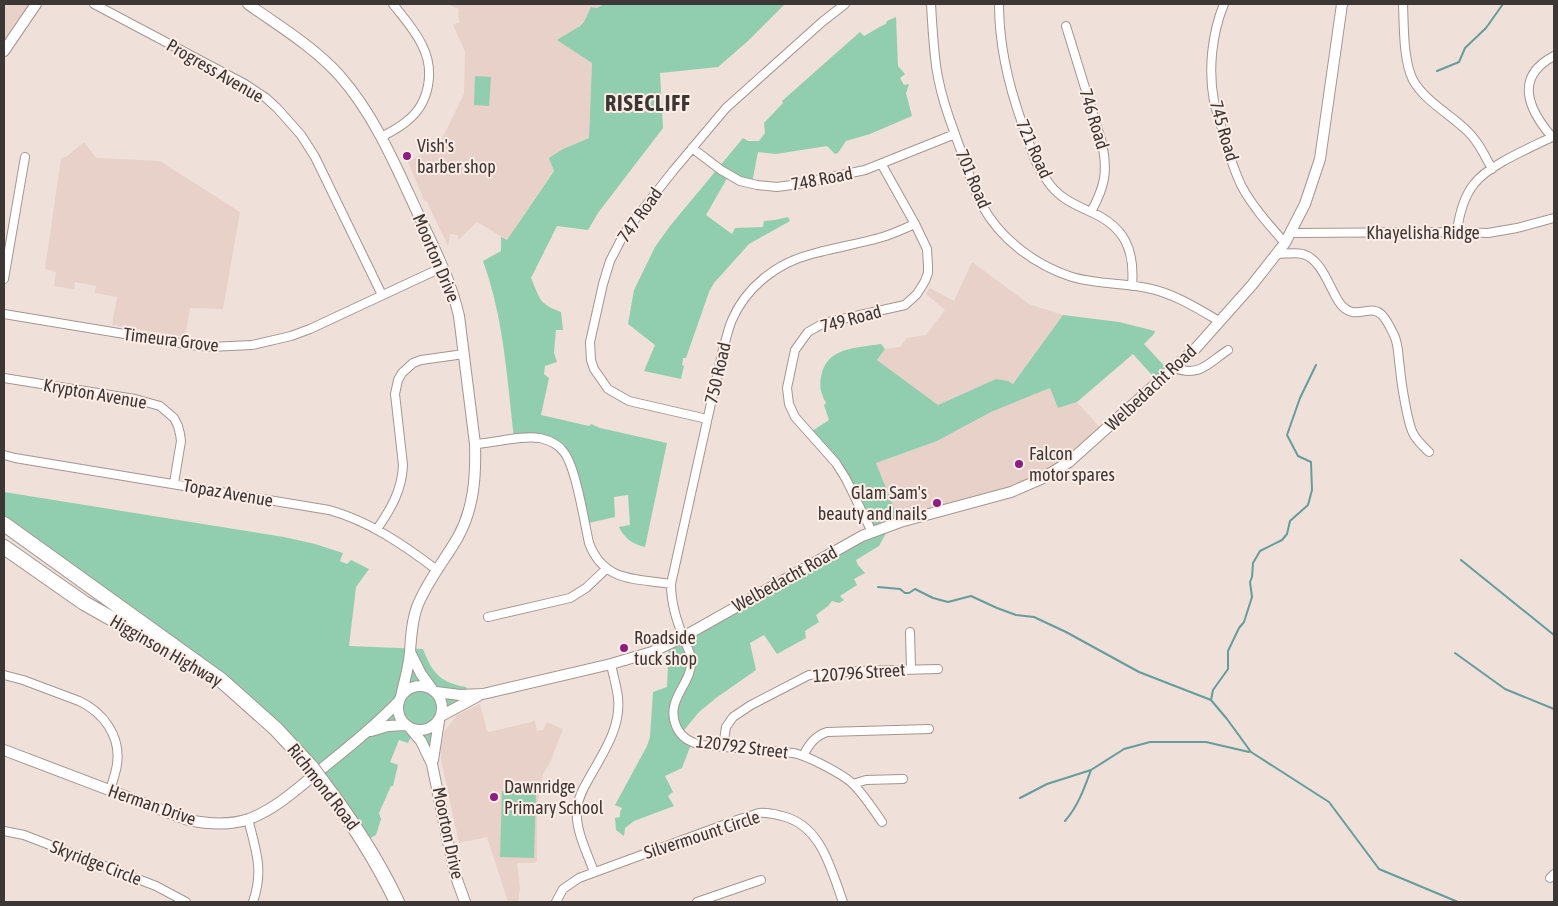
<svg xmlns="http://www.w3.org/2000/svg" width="1558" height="906" font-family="'Asap Condensed',sans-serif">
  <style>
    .built { fill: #e7d1c8 }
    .green { fill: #91ceaf }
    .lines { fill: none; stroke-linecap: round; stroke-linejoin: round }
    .stream { stroke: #669c9c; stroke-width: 2 }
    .street-casing { stroke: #a49590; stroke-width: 10 }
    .secondary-casing { stroke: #a49590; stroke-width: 12 }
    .highway-casing { stroke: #a49590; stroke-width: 16 }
    .street { stroke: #fff; stroke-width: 8 }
    .secondary { stroke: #fff; stroke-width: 10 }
    .highway { stroke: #fff; stroke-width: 14 }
    .highway-bridge-casing { stroke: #a49590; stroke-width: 16; stroke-linecap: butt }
    .highway-bridge { stroke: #fff; stroke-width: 14 }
    .poi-dot { fill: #8d1d80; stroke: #fdede7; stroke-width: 2 }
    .labels { text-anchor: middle; stroke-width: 4; stroke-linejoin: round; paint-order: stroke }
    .street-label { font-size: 18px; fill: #3c3634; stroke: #fdede7 }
    .poi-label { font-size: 18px; fill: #3c3634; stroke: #fdede7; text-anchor: start }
    .district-label { font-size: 22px; font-weight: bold; letter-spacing: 1px; fill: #3c3634; stroke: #fdede7 }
  </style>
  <rect width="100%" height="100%" fill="#efe0da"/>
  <path class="built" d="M4,4H35L4,46Z
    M447,4H604L597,8L591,7L584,22L574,30L592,63L589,138L563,149L554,170L507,240L477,222L458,240V235L450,234L448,246L427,202L424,200L408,162L440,143L464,94L465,51L453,25L460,22L458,17L459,9Z
    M84,142L96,158L160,161L240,212L223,309L190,308L185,337L112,325L117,297L95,293L96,286L75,282L74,289L54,286L56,272L45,269L61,158L66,157Z
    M972,262L1029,304L1063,315L1013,384L996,379L938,405L877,360L885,349L900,347L907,338L926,335L945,310L926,294L928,290L930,288L954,301Z
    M1050,388L1058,408L1077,402L1104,432L1050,475L900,523L876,463L937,441L991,412Z
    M480,704L487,731L489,732L535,721L537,731L543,730L547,722L563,729L550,763L543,774L537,806V861L535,863H517L520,888L518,902H508L487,837L459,843L441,760V749L444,732L457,715Z"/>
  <path class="green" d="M604,4H785L748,41L718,67L660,73L663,128L598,213L588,230L557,226L531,278C540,299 539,304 561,312L563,330H556L554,353L557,362L545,366L544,374L549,378L541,415L589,426L591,424L600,428L667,443L645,547C634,545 624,538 619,527L630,525L628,495L614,497L615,517L584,524L567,456L546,439H514C507,379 504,318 483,261L501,251V237L507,240L554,171L549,158L563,149L589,138L592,63L557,40L580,26L584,22L591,7L597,8Z
    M896,17L898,66L905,74L900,78L904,85L909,84L906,93L912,116L870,134L846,141L838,153L835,154L827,146L776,154L758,152L752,183L729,175L706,215L732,234L735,228L763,227L764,221L775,220L788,217L790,221L749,244L714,283L709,292L686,358H683L682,365L684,366L681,379L644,371L655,345L628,324L634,290L655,247L670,226L743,138L748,141H759L765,133L764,123L783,103L782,101L860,32L864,36C872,32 878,27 886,24L887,21Z
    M475,76L491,77L489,106L474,105Z
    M1063,315L1119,322L1155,331L1154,334L1144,344L1170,372L1159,383L1133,354L1077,402L1058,408L1050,388L991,412L937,441L876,463L900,523L890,526L879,546L856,560L858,565L865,573L854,579L857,585L840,596L844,600L839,603L832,601L828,606L816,615L819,622L805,631L806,638L777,654L764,635L750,643L756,670L716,698L699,712L681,734L692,742L682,768L665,776L673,792L668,796L674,806L634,821L625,828L624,836L616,830L615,818L620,817V812L622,808L615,805L647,746L650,737L653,692L667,687L669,644L871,533L851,488L809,433L829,420L824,405L826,403C821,394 819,387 821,377C826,347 856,348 881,344L885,349L877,360L938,405L996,379L1008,381L1013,384Z
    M4,492L284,537L315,544L343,553L340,561L347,564L351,560L369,569L356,587L349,646L423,649C432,673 441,683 466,687L471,700L442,717L433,764L421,741L411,737L408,743L399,740L390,762L398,765L393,786H391L379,813L381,819L376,835L365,841L283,736L4,523Z
    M502,791L536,792L534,858L500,857Z"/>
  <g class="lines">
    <path class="stream" d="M1437,71L1459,62L1465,48L1486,28L1503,4
      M1316,365L1300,398L1287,435L1298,456L1311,462L1312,490L1308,505L1290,521L1287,534L1282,540L1260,551L1253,563L1252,577L1250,582L1252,597L1244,622L1239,628L1228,651V669L1213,690L1211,700L1227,719L1251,752L1329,802L1379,869L1458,902
      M1461,560L1554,635
      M878,587L900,589L905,593H909L915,589L933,598L948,602L971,596L997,608L1016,615L1034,617L1066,632L1139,672L1211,700
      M1455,653L1505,689L1554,709
      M1020,798L1047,784L1091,770L1124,749L1150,742H1206L1249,752
      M1065,821C1078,806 1084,789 1091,770"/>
    <defs>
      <path id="street" d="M94,4L245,84L266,98L277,108L301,135L315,157L382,295
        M931,4C932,21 933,39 935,57C938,89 949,118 960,148C967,167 972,187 982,205C1000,239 1035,265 1072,277C1096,284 1122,283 1147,288C1173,293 1197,308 1219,321
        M999,4C999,49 1010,92 1026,134C1031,149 1036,166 1046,179C1057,197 1073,204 1091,212C1125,227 1135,250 1132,286
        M1224,4C1212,33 1208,70 1214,101C1217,114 1221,126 1225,138C1229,154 1234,170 1241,185C1252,206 1269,225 1285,243
        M1403,4C1404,26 1403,60 1413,80C1424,100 1448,113 1464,128C1477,139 1484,154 1492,169
        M1066,26L1102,143C1108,172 1105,186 1091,212
        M381,137C389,133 399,128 407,121C430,103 435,70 422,45C415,30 403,17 393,4
        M1552,137C1528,109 1514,77 1554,56
        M692,148L721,170L740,181L757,185L777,187L799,184L865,170L955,134
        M1457,232C1459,215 1463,198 1474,184C1488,165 1532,147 1554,136
        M1291,233L1457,232L1488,233L1517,228L1554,218
        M1276,254C1285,254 1295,252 1303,254C1322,260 1329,287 1339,302C1354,324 1370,302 1382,315C1387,320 1391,329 1394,335C1399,345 1398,357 1400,368C1401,382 1408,426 1414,435C1418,442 1424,447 1429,452
        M4,279L25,157
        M4,314L191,345L210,347L252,345L291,336L310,329L443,267
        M1174,368C1200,377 1207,364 1228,350
        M4,378L135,399L160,406L174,418L178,426L180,434L181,441L174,483
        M707,419L629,401L608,389L594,369L591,360L590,342L603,284L610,261L625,232L673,171L726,108L822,22L845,4
        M475,444C496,443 519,435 540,438C548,440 558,444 563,451C576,466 584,521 589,543C604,583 636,578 671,584
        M4,455L15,458L329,510C369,521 404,545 437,570
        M377,529C391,509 402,490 403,465L395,394L398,380L402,373L413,363L421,360L464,354
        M872,532L846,479L836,463L795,417L789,404L787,388L795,350L808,332L824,323L905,305L917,294L925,281L928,273V266L927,249L915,224L882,165
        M488,617L570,598L586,588L606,569
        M910,632L911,669
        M4,675L23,680L79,701C103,712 121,736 117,764C116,773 112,782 110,791
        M723,747L726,727L733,717L751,705L809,675L859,671L938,669
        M803,756C809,744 815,736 827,732L929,729
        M853,784L866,780L903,779
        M248,819C256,851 264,870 253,902
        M882,822C873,809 864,795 853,784C843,774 806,755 793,753L702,745C691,743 682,738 677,728C663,699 694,684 691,658C690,652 687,646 684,640C677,621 671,604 671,584L723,349C726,340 728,329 732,320C746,287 777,263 812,254C834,248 857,244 879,238C891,235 903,229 915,224
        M4,831L24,835L156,886L186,902
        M594,872C587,852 575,830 577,809C578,796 586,784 592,773C605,750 621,726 618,698C617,687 613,675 611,664
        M1550,878L1554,874
        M556,902L563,889L579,878L737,820C744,818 752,815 759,813C767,812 774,814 782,816C821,825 831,869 843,902
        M697,902L761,880"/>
      <path id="secondary" d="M248,4C279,26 314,47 340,76C376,117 397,169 420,218C435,250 451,281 459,316L475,444C476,476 474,508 458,537C445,560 427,581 417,607C412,621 411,636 410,652C409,667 404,682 401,697
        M4,51L36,4
        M410,652L421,674L432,689
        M398 708a22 22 0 1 1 44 0a22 22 0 1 1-44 0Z
        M436,692L460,695L483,694L611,664L652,652L683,637L862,536L900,522L1011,492L1041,479L1069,462L1196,348L1252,285L1285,243L1305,204L1320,159L1342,4
        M441,716L478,696
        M410,728L421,741L432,764L448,842L456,877L465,902
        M371,731L388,726L405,725
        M4,750L188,820C208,824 229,826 249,819C278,808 300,786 324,767C350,746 376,725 399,701
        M433,760L439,721"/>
      <path id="highway" d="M4,524L221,680L276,729L312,768
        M4,547L84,603L164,648
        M320,779C350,818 376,858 397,902"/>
    </defs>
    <use href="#street" class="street-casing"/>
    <use href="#secondary" class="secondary-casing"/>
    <use href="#highway" class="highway-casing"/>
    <use href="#street" class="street"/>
    <use href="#secondary" class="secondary"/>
    <use href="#highway" class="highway"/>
    <defs>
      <path id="highway-bridge" d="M312,768L320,779"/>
    </defs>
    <use href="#highway-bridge" class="highway-bridge-casing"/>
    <use href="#highway-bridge" class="highway-bridge"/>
  </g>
  <g class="poi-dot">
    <circle cx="407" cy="156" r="5"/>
    <circle cx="1019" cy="464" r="5"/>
    <circle cx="937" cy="503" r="5"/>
    <circle cx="624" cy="648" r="5"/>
    <circle cx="494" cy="797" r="5"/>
  </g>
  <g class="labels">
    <g class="street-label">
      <text transform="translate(215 71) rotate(30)" y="6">Progress Avenue</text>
      <text transform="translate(1094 119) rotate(73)" y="6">746 Road</text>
      <text transform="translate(1224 131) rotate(74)" y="6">745 Road</text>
      <text transform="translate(1034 149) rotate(66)" y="6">721 Road</text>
      <text transform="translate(822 179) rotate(-11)" y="6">748 Road</text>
      <text transform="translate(973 179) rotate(67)" y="6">701 Road</text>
      <text transform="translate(640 215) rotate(-54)" y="6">747 Road</text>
      <text x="1423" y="239">Khayelisha Ridge</text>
      <text transform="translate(436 258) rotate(67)" y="6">Moorton Drive</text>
      <text transform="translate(851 319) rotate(-15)" y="6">749 Road</text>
      <text transform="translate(171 340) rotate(7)" y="6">Timeura Grove</text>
      <text transform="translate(718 373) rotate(-77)" y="6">750 Road</text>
      <text transform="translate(1151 388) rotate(-43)" y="6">Welbedacht Road</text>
      <text transform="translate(95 394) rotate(10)" y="6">Krypton Avenue</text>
      <text transform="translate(228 493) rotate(10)" y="6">Topaz Avenue</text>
      <text transform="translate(785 579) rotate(-29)" y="6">Welbedacht Road</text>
      <text transform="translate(166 651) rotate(30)" y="6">Higginson Highway</text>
      <text transform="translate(859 673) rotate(-4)" y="6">120796 Street</text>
      <text transform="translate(742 747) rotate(7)" y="6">120792 Street</text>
      <text transform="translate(323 787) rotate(52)" y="6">Richmond Road</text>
      <text transform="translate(152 805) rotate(19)" y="6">Herman Drive</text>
      <text transform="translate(448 833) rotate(78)" y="6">Moorton Drive</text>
      <text transform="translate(702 835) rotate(-18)" y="6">Silvermount Circle</text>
      <text transform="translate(96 863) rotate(21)" y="6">Skyridge Circle</text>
    </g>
    <g class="poi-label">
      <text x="417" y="152">Vish's<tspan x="417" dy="21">barber shop</tspan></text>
      <text x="1029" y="460">Falcon<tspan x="1029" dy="21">motor spares</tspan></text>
      <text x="927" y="499" text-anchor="end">Glam Sam's<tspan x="927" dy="21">beauty and nails</tspan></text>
      <text x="634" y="644">Roadside<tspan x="634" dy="21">tuck shop</tspan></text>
      <text x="504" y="793">Dawnridge<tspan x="504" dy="21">Primary School</tspan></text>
    </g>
    <g class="district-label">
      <text x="648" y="111">RISECLIFF</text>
    </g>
  </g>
  <rect width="1558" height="906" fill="none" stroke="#3c3634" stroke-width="10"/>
</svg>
